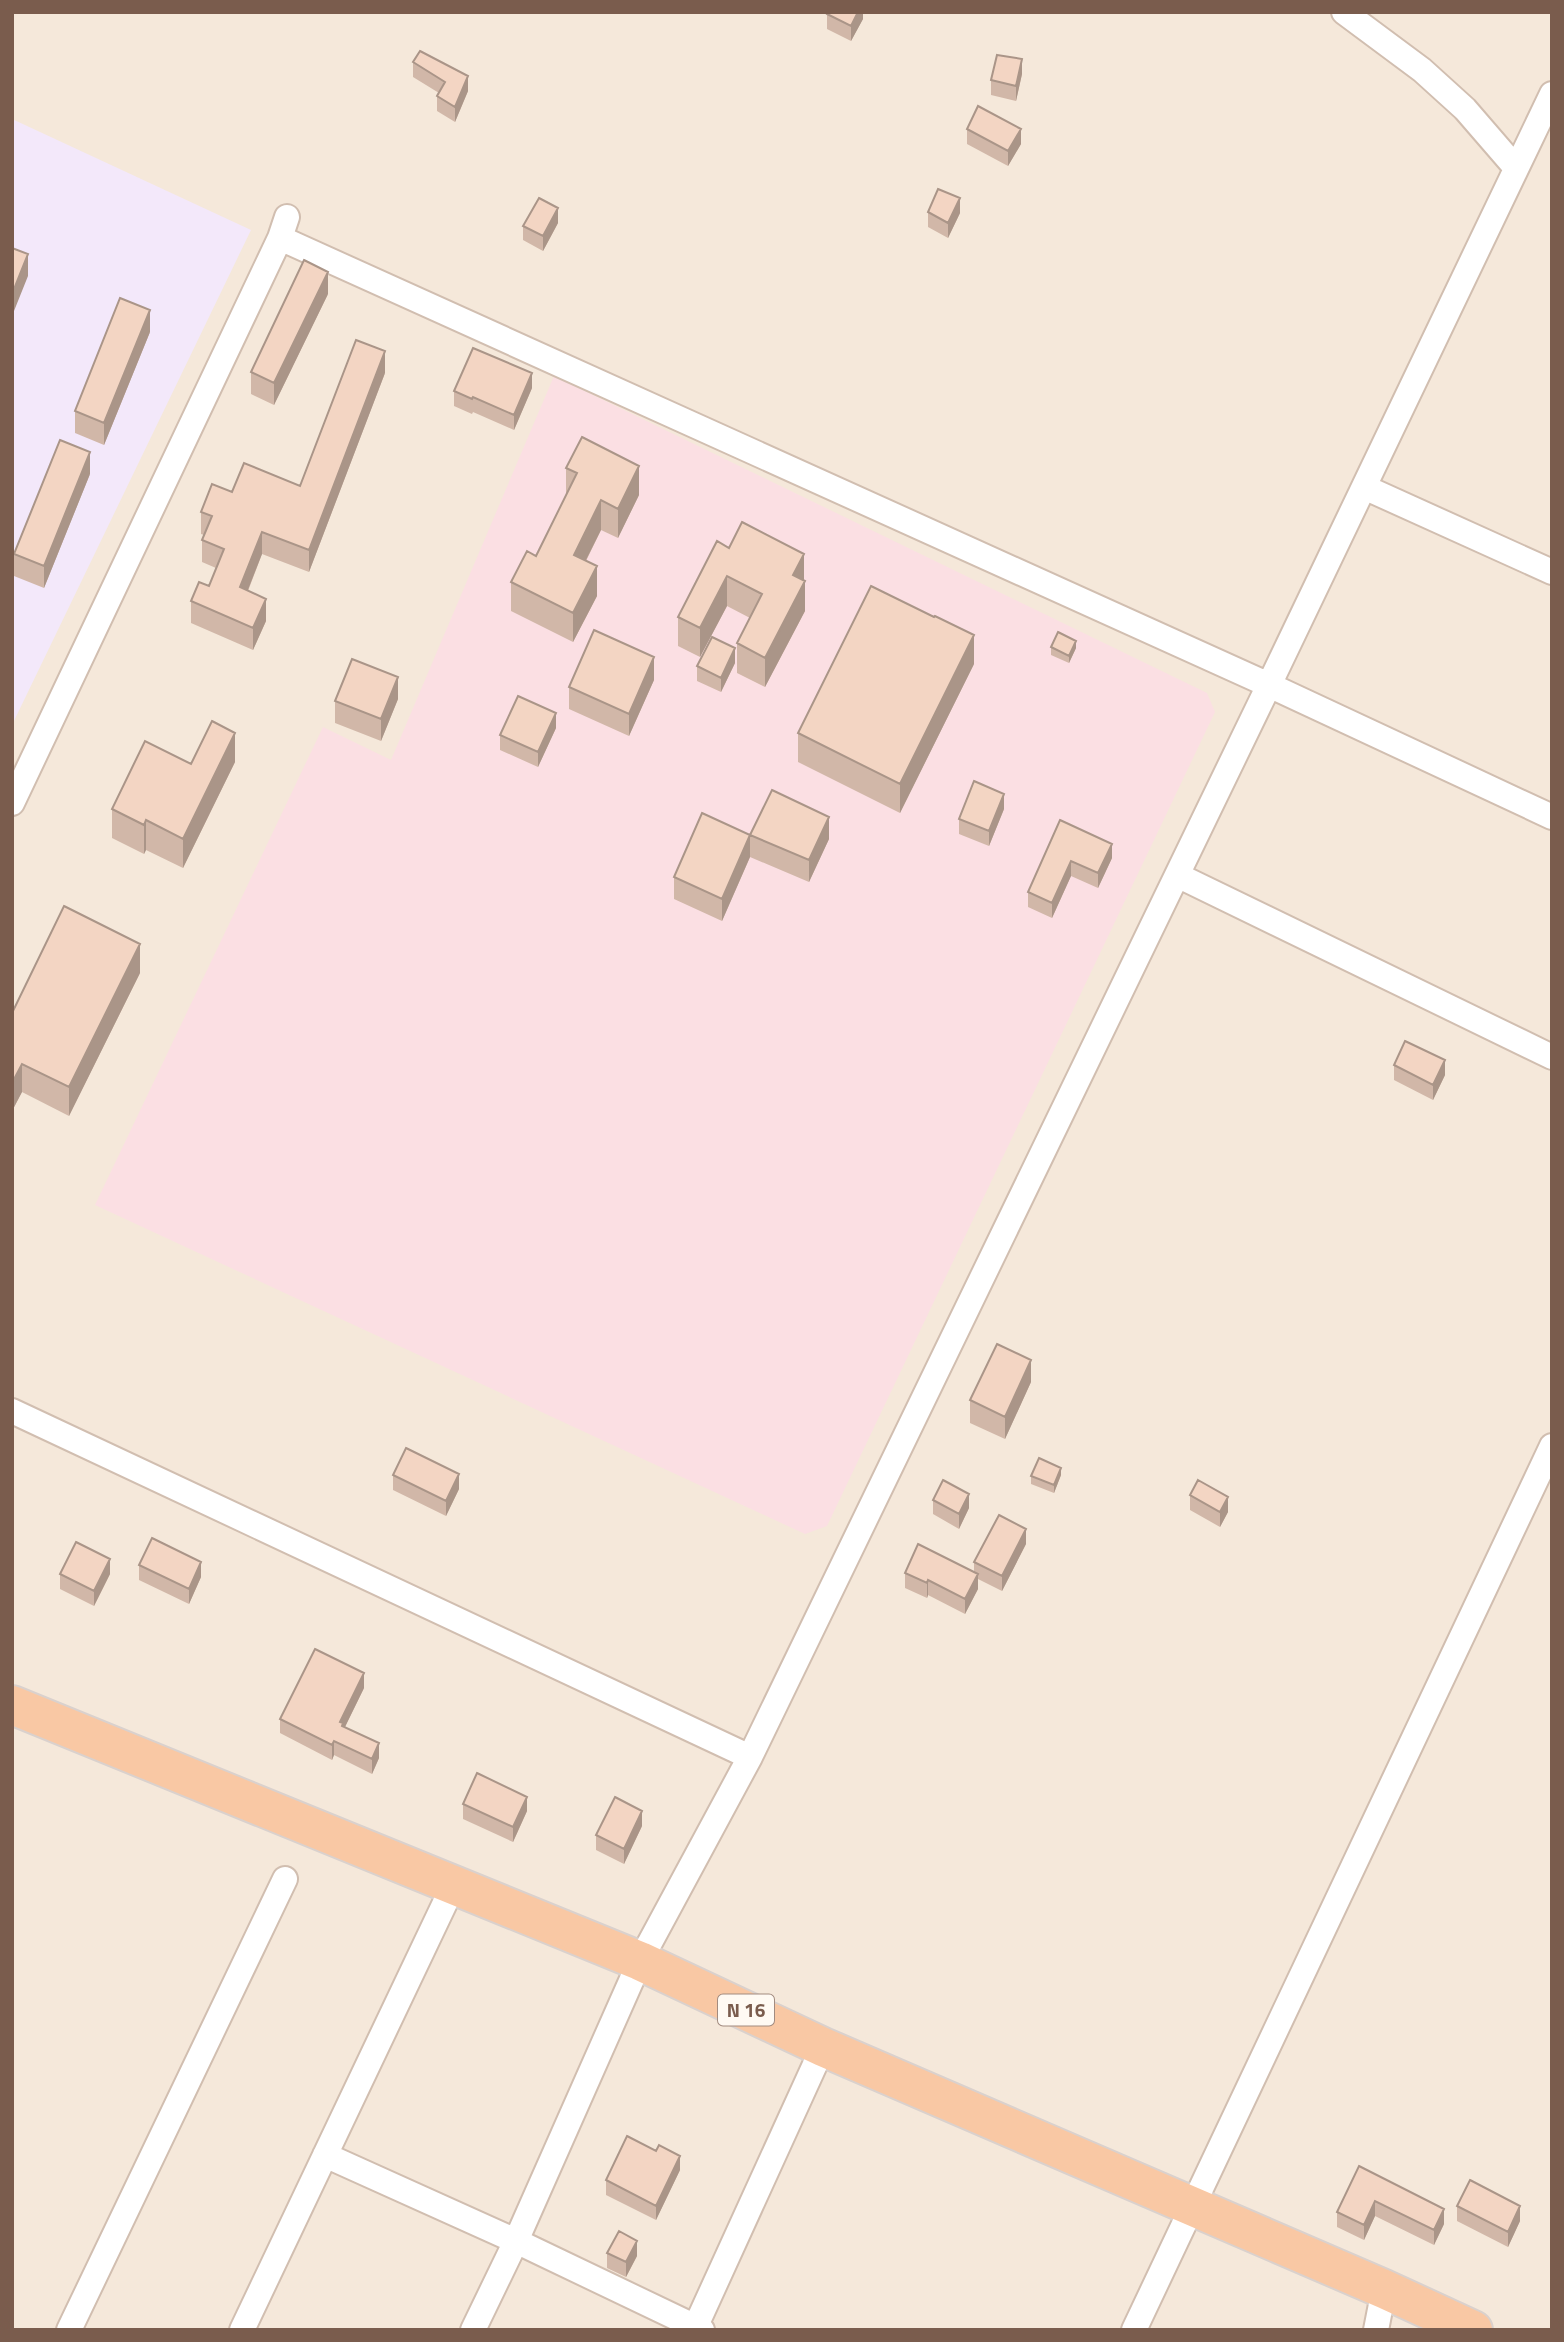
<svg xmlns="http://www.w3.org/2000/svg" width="1564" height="2342" font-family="'Titillium Web',sans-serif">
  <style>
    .residential { fill: #f5e8da }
    .education { fill: #f3e8fa }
    .medical { fill: #fbdfe3 }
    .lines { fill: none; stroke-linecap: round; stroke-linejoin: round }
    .minor-casing { stroke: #d1beb0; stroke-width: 28 }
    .trunk-casing { stroke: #dad1cd; stroke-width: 42 }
    .minor { stroke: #fff; stroke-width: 24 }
    .trunk { stroke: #f9c8a4; stroke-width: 38 }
    .wall { fill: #d1b7a8 }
    .shaded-wall { fill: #aa9588 }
    .building { fill: #f3d5c3; stroke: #aa9588; stroke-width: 2 }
    .labels { text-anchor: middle; stroke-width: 5; stroke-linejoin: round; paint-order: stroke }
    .shield { fill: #fffaf3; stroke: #a28b7f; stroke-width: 2 }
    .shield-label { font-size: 19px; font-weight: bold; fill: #7a5c4d }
  </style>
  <rect width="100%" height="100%" fill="#fdf6ec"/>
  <path class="residential" d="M12,12H1552V2330H12Z"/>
  <path class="education" d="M12,119L251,230L12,725Z"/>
  <path class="medical" d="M554,376L1207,693L1215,712L827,1526L805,1534L95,1205L323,727L391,760Z"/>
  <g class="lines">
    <defs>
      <path id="minor" d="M1344,12L1422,70L1465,109L1516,168
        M280,238L1269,685L1552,817
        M1364,487L1552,572
        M12,803L280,238L287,217
        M1177,875L1552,1057
        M12,1411L750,1757
        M325,2155L516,2241L702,2330
        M69,2330L285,1879
        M242,2330L453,1886
        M473,2330L516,2241L640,1961L750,1757L1269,685L1552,94
        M694,2330L823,2047
        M1134,2330L1552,1446
        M1376,2330L1384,2289"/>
      <path id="trunk" d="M12,1705L640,1961L823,2047L1384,2289L1473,2330"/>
    </defs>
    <use href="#minor" class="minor-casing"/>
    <use href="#trunk" class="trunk-casing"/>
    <use href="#minor" class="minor"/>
    <use href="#trunk" class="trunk"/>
  </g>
  <path class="wall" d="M863,12V19L851,41L827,29V14Z
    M413,62L468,91L455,122L437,111V96L439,93L413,77Z
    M1022,74L1016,101L991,95V80Z
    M967,129L1021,144L1008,166L967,144Z
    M928,212L960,213L948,238L928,227Z
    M558,223L543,251L523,240V226Z
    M328,294L274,405L251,394V372Z
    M150,332L104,445L75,433V411Z
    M385,373L309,572L262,554L248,591L266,621L253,650L191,623V601L209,586L216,568L202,562V540L204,535L201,534V512L232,492L300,486Z
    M532,388L514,430L473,412L472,414L454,406V391Z
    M566,468L639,495L618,538L601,530L586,561L597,596L573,642L511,611V582L536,556L566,495Z
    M90,474L44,588L14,576V554Z
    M729,548L804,581L805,611L765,687L737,673V643L750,618L727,606L700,657L678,646V617Z
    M1051,647L1076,648L1069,663L1051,655Z
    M735,663L721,692L697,681V666Z
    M974,664L900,813L798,762V733Z
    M654,680L629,736L569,709V687Z
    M398,699L381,741L335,723V701Z
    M556,728L538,767L500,750V735Z
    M235,762L183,868L146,850L144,854L112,838V809L191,764Z
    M1004,809L989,846L959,834V819Z
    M1060,820L1112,858L1098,888L1071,876L1052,918L1028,907V892Z
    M750,835L829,839L809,882L750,857L722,921L674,899V877Z
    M140,973L69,1116L22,1092L12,1111V1013Z
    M1394,1065L1445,1075L1433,1100L1394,1080Z
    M1031,1382L1005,1439L970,1423V1400Z
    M393,1475L459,1489L446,1516L393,1490Z
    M1061,1475L1054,1493L1031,1484V1476Z
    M1190,1495L1228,1512L1220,1527L1190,1510Z
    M933,1500L969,1508L959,1529L933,1514Z
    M1026,1544L1002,1591L978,1579V1589L965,1614L928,1595L927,1598L905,1588V1573H974V1562Z
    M139,1565L201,1577L189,1604L139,1580Z
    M60,1574H110L94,1606L60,1589Z
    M364,1688L345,1727L379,1758L372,1774L334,1755L332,1760L280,1733V1719Z
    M463,1804L527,1811L513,1842L463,1819Z
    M642,1826L624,1864L596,1850V1835Z
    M1359,2166L1444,2224L1434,2245L1375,2216L1364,2240L1337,2227V2212Z
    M680,2170L656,2220L606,2195V2180Z
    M1457,2206L1520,2221L1508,2247L1457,2221Z
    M607,2253L637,2256L626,2277L607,2268Z"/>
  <path class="shaded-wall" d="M858,12H863V19L851,41V26Z
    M1022,59V74L1016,101V86Z
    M468,76V91L455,122V107Z
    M1021,129V144L1008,166V151Z
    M960,198V213L948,238V223Z
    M558,208V223L543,251V236Z
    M28,254V276L12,316V294Z
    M328,272V294L274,405V383Z
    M150,310V332L104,445V423Z
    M385,351V373L309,572V550Z
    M532,373V388L514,430V415Z
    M90,452V474L44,588V566Z
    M639,466V495L618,538V509Z
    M601,500V530L574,584V555Z
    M262,532V554L240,610V587Z
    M804,554V583L793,575Z
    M597,566V596L573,642V613Z
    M727,576V606L700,657V628Z
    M805,581V611L765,687V658Z
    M266,599V621L253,650V628Z
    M974,635V664L900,813V784Z
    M1076,641V648L1069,663V656Z
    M735,648V663L721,692V678Z
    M654,657V680L629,736V714Z
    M398,677V699L381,741V719Z
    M556,713V728L538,767V752Z
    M235,733V762L183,868V839Z
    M1004,794V809L989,846V831Z
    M829,817V839L809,882V860Z
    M146,820V850L144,854V825Z
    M750,835V857L722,921V899Z
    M1112,844V858L1098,888V873Z
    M1071,861V876L1052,918V903Z
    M140,944V973L69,1116V1087Z
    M1445,1060V1075L1433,1100V1085Z
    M22,1064V1092L12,1111V1083Z
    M1031,1360V1382L1005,1439V1417Z
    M1061,1468V1475L1054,1493V1485Z
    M459,1474V1489L446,1516V1501Z
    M969,1494V1508L959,1529V1514Z
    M1228,1497V1512L1220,1527V1512Z
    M1026,1529V1544L1002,1591V1576Z
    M110,1559V1574L94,1606V1591Z
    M201,1562V1577L189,1604V1589Z
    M978,1574V1589L965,1614V1599Z
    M928,1580V1595L927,1598V1583Z
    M364,1673V1688L343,1731L340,1722Z
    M334,1741V1755L332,1760V1745Z
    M379,1743V1758L372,1774V1759Z
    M527,1797V1811L513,1842V1827Z
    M642,1811V1826L624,1864V1849Z
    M680,2156V2170L656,2220V2206Z
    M1375,2201V2216L1364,2240V2225Z
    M1520,2206V2221L1508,2247V2232Z
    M1444,2209V2224L1434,2245V2230Z
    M637,2241V2256L626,2277V2262Z"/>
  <path class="building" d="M828,12H858L851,26L827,14Z
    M420,51L468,76L455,107L437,96L445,82L413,62Z
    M997,55L1022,59L1016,86L991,80Z
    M978,106L1021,129L1008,151L967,129Z
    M938,189L960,198L948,223L928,212Z
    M539,198L558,208L543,236L523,226Z
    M12,248L28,254L12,294Z
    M304,260L328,272L274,383L251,372Z
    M120,298L150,310L104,423L75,411Z
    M356,340L385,351L309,550L262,532L240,587L266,599L253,628L191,601L199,582L209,586L224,549L202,540L212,516L201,512L212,484L232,492L244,463L300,486Z
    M473,348L532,373L514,415L473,397L472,399L454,391Z
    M582,437L639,466L618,509L601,500L574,555L597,566L573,613L511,582L527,551L536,556L577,473L566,468Z
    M60,440L90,452L44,566L14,554Z
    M742,522L804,554L793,575L805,581L765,658L737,643L762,594L727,576L700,628L678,617L717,541L729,548Z
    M871,586L934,617L935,616L974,635L900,784L798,733Z
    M594,630L654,657L629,714L569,687Z
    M1058,632L1076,641L1069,656L1051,647Z
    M712,637L735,648L721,678L697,666Z
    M352,659L398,677L381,719L335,701Z
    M518,696L556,713L538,752L500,735Z
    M212,721L235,733L183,839L146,820L144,825L112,809L145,741L191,764Z
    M974,781L1004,794L989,831L959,819Z
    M772,790L829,817L809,860L750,835Z
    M702,813L750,835L722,899L674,877Z
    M1060,820L1112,844L1098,873L1071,861L1052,903L1028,892Z
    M64,906L140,944L69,1087L22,1064L12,1083V1013Z
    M1405,1041L1445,1060L1433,1085L1394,1065Z
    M997,1344L1031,1360L1005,1417L970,1400Z
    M406,1448L459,1474L446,1501L393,1475Z
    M1039,1458L1061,1468L1054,1485L1031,1476Z
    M943,1480L969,1494L959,1514L933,1500Z
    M1198,1480L1228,1497L1220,1512L1190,1495Z
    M999,1515L1026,1529L1002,1576L974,1562Z
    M152,1538L201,1562L189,1589L139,1565Z
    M76,1542L110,1559L94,1591L60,1574Z
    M918,1544L978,1574L965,1599L928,1580L927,1583L905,1573Z
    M315,1649L364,1673L340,1722L343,1723L342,1726L379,1743L372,1759L334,1741L332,1745L280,1719Z
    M477,1773L527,1797L513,1827L463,1804Z
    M615,1797L642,1811L624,1849L596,1835Z
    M627,2136L656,2151L659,2145L680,2156L656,2206L606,2180Z
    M1359,2166L1444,2209L1434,2230L1375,2201L1364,2225L1337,2212Z
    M1470,2180L1520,2206L1508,2232L1457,2206Z
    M619,2231L637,2241L626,2262L607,2253Z"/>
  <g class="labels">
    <rect class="shield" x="718" y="1994.5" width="56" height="31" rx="5"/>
    <g class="shield-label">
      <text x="746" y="2017">N 16</text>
    </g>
  </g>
  <rect width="1564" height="2342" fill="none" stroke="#7a5c4d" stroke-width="28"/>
</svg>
